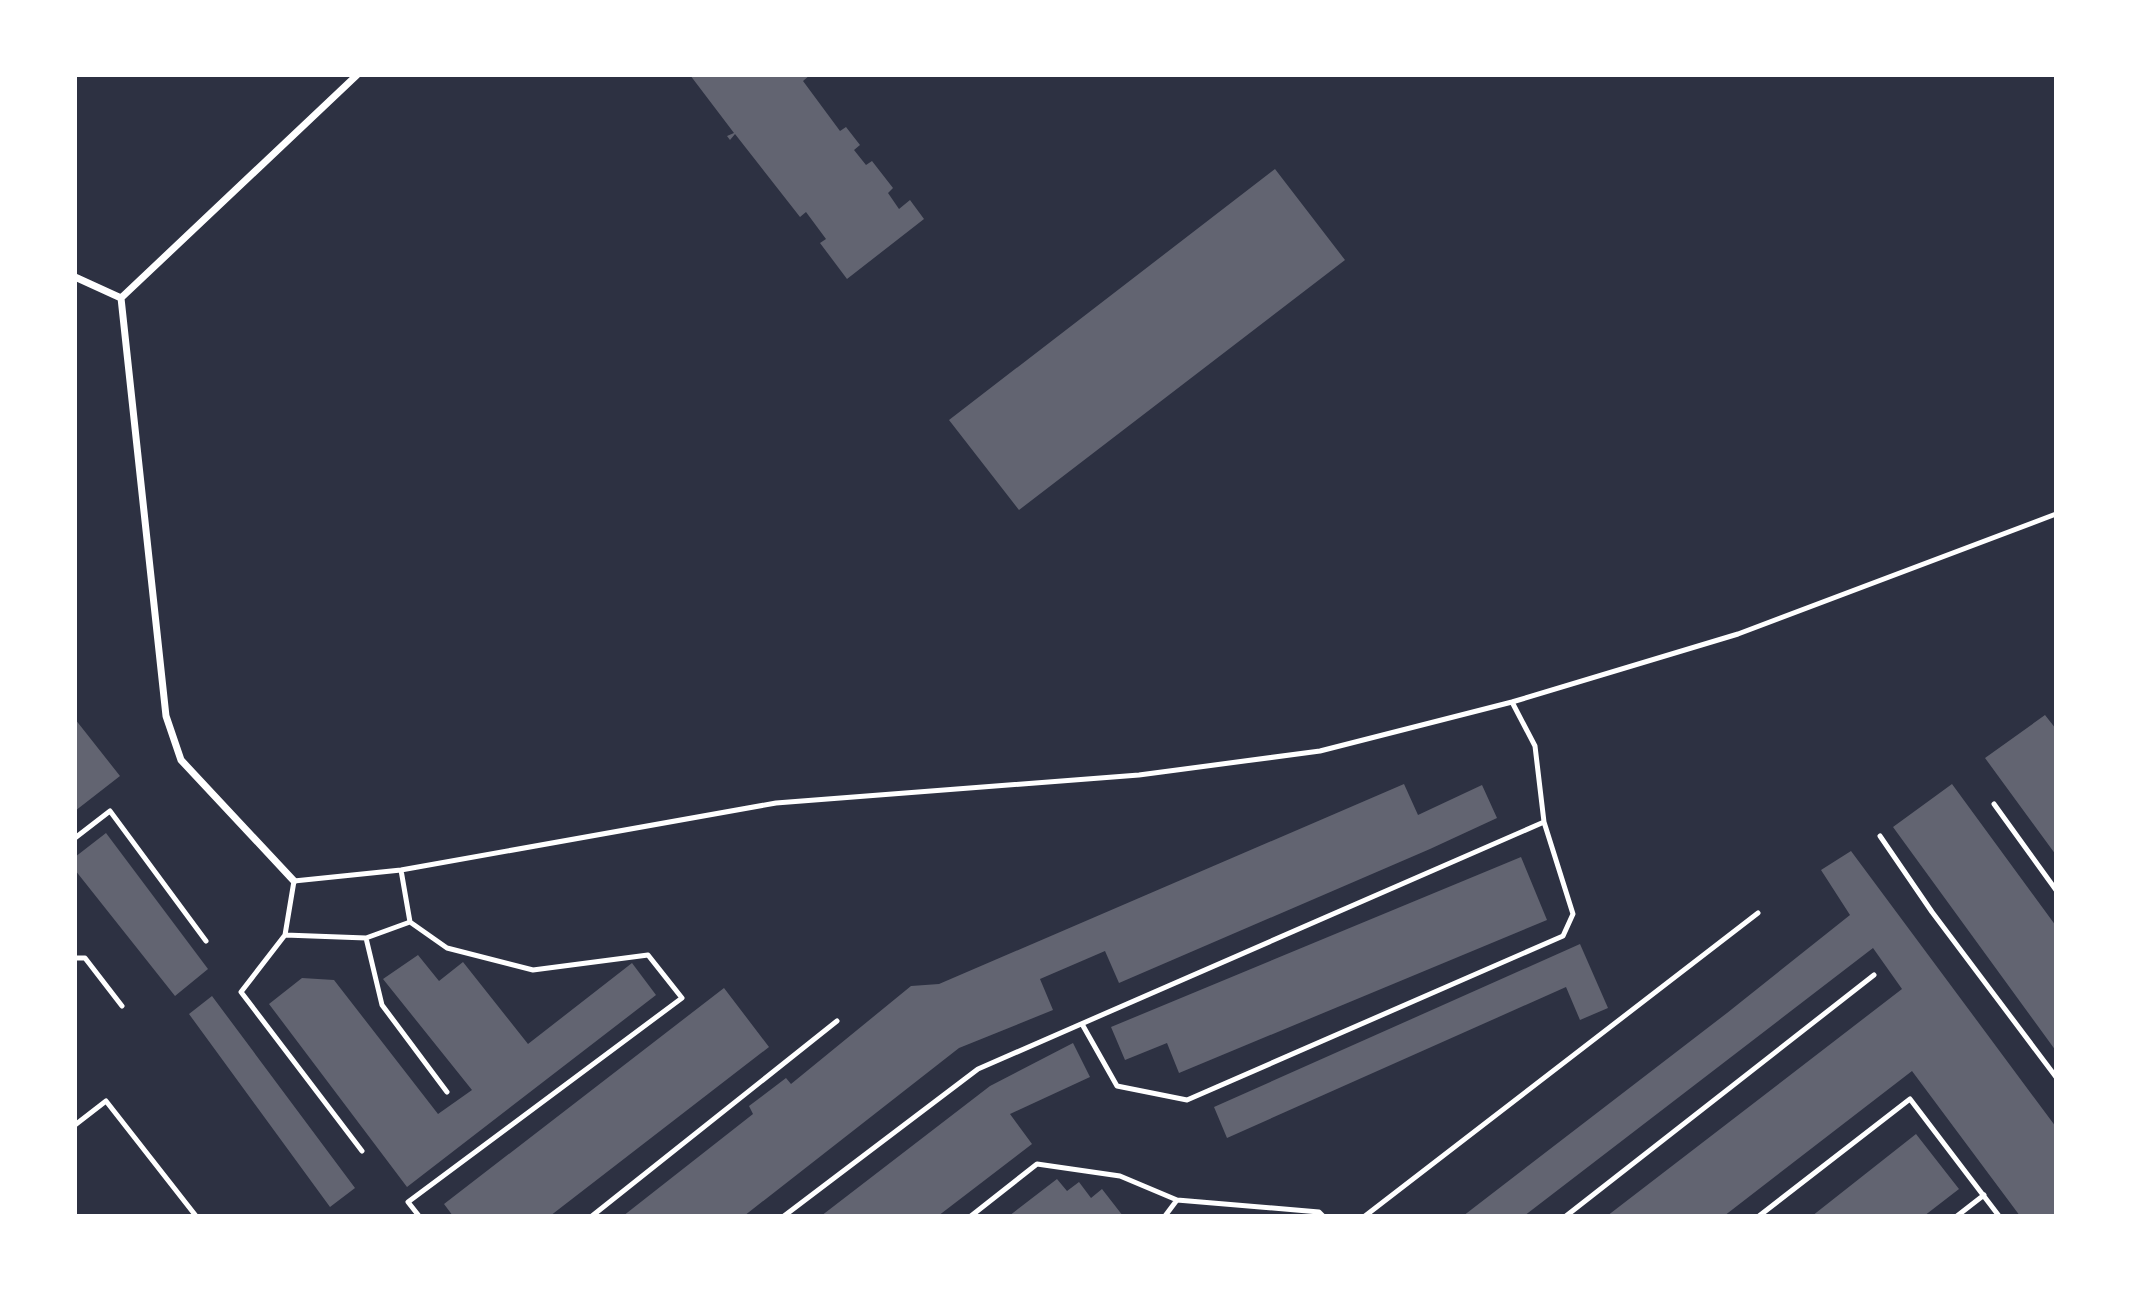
<svg xmlns="http://www.w3.org/2000/svg" width="2131" height="1291" font-family="'Times New Roman',serif">
  <style>
    .building { fill: #626471 }
    .lines { fill: none; stroke-linecap: round; stroke-linejoin: round }
    .service { stroke: #fff; stroke-width: 5 }
    .minor { stroke: #fff; stroke-width: 7 }
  </style>
  <rect width="100%" height="100%" fill="#2d3142"/>
  <path class="building" d="M690,75H810L803,81L840,131L846,127L860,145L854,150L866,165L872,161L893,188L888,193L899,209L910,200L924,219L847,279L820,243L826,239L806,212L800,217L735,134L730,140L727,136L734,133Z
    M1275,169L1345,260L1019,510L949,420Z
    M2045,715L2056,729V855L1985,758Z
    M75,719L120,776L75,811Z
    M1404,784L1418,815L1482,785L1497,818L1430,849L1119,983L1105,951L1040,979L1053,1010L959,1048L744,1216H623L753,1114L749,1106L786,1078L791,1084L911,986L939,984Z
    M1952,784L2056,926V1051L1893,827Z
    M106,833L208,969L175,996L75,870V857Z
    M1851,851L2056,1127V1216H2020L1912,1071L1724,1216H1607L1902,989L1873,948L1524,1216H1463L1727,1013L1850,915L1821,870Z
    M1521,857L1547,920L1179,1073L1167,1043L1125,1060L1111,1027Z
    M1580,944L1608,1008L1580,1020L1566,987L1227,1138L1214,1107Z
    M418,955L439,981L463,962L528,1044L632,963L656,995L407,1187L269,1004L302,978L334,980L438,1114L472,1090L383,979Z
    M724,988L769,1047L550,1216H453L444,1204Z
    M212,996L355,1188L330,1207L189,1014Z
    M1073,1043L1090,1077L1010,1114L1032,1144L938,1216H821L990,1086Z
    M1916,1134L1959,1189L1924,1216H1812Z
    M1057,1179L1067,1191L1079,1182L1091,1198L1102,1189L1123,1216H1009Z"/>
  <g class="lines">
    <path class="service" d="M1994,804L2056,890
      M1880,836L1932,912L2056,1077
      M75,838L110,811L206,941
      M401,870L410,922L447,948L533,970L648,955L682,998L408,1202L419,1216
      M285,935L366,938L410,922
      M366,938L382,1005L447,1092
      M75,958H85L122,1006
      M1082,1024L1117,1086L1187,1100L1563,936L1573,914L1544,822
      M75,1125L106,1101L196,1216
      M362,1151L241,992L285,935L294,881L401,870L776,803L1139,775L1320,751L1512,702L1738,634L2056,514
      M1177,1200L1319,1212L1323,1216
      M592,1216L837,1021
      M784,1216L978,1069L1544,822L1535,746L1512,702
      M971,1216L1037,1164L1120,1176L1177,1200L1165,1216
      M1365,1216L1758,913
      M1566,1216L1874,975
      M1759,1216L1910,1099L1999,1216
      M1957,1216L1984,1195"/>
    <path class="minor" d="M75,277L121,298
      M121,298L166,716L181,760L294,881
      M121,298L357,75"/>
  </g>
  <rect width="2131" height="1291" fill="none" stroke="#ffffff" stroke-width="154"/>
</svg>
